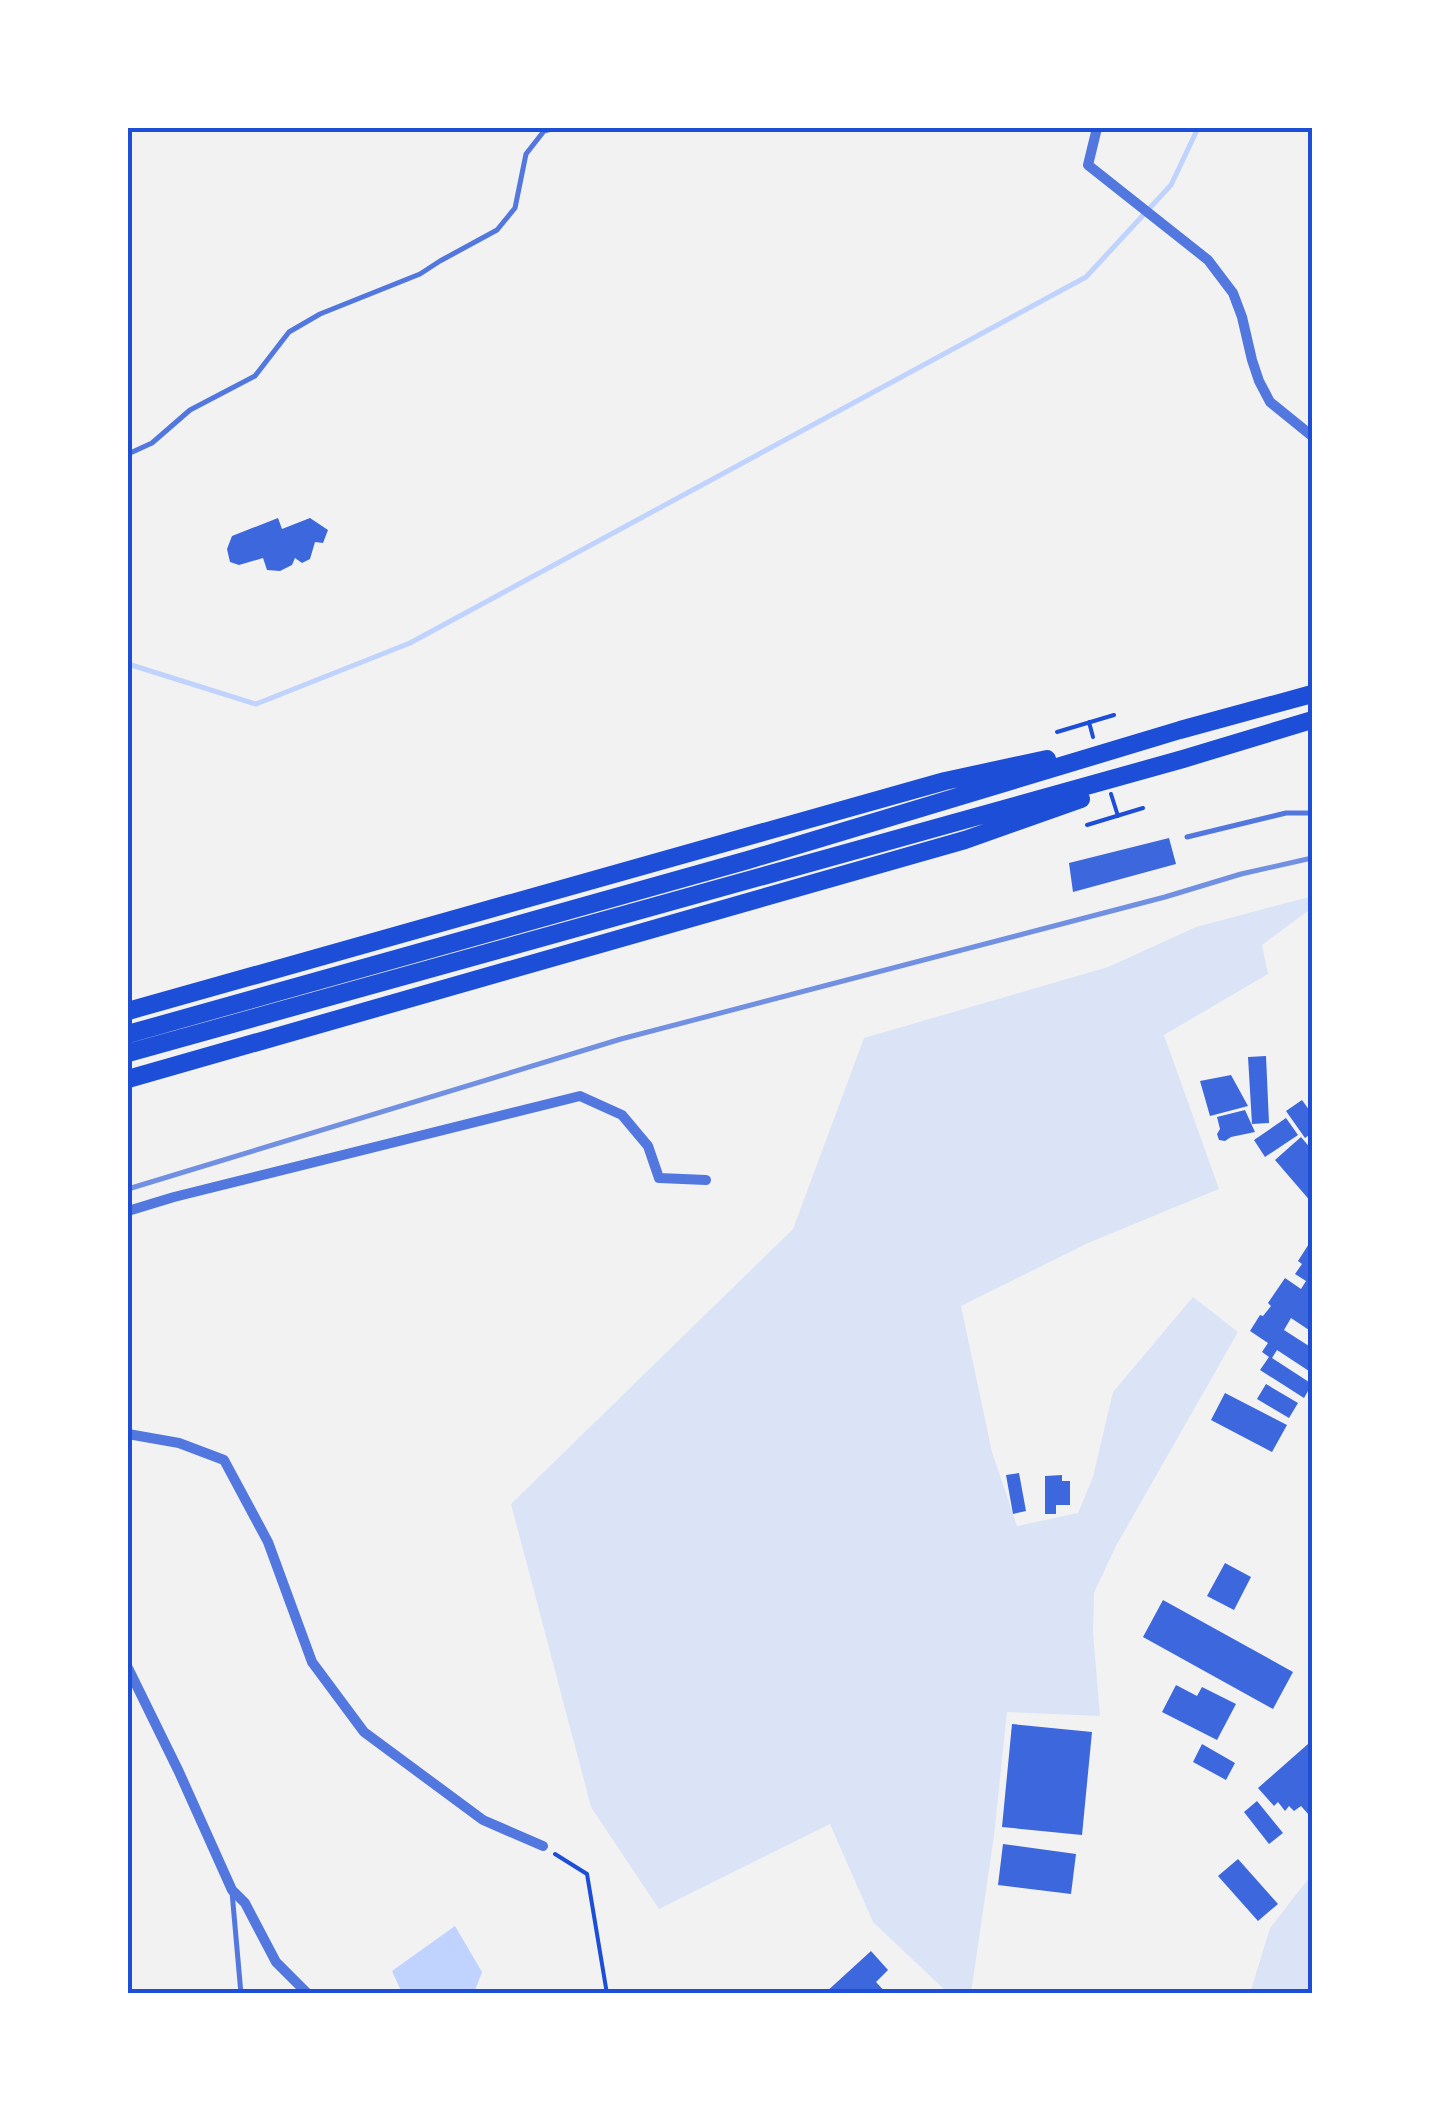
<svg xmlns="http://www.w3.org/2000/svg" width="1440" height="2121" font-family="Inter,sans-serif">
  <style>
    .green { fill: #dbe4f7 }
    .water { fill: #bfd3fe }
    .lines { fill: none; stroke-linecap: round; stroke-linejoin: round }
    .stream { stroke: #bfd3fe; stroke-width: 5 }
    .building { fill: #3d67dc }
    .path { stroke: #1d4ed8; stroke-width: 4 }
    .service { stroke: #5277de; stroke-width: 5 }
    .minor { stroke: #5277de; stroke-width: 10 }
    .primary { stroke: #1d4ed8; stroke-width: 18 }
    .rail { stroke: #7290e2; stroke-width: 5 }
    .neatline { fill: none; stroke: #1d4ed8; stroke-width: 4 }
  </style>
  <rect width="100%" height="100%" fill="#f2f2f2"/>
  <path class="green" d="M1309,897L1312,908L1262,945L1268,974L1164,1035L1219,1189L1088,1243L961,1306L992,1452L1017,1526L1078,1513L1093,1477L1113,1392L1193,1297L1238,1332L1116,1546L1094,1593L1093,1632L1100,1716L1007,1712L994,1836L971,1993H948L873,1922L830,1824L659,1909L591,1807L511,1504L793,1229L864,1038L1108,967L1196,927Z
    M1312,1874V1993H1250L1270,1928Z"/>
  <path class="water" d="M455,1926L482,1972L474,1993H402L392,1971Z"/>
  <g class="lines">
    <path class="stream" d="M128,664L256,704L410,643L1086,277L1171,185L1198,128"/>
  </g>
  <path class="building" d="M278,518L282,529L310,518L328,530L323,543L315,542L310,559L302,563L295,558L292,565L280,571L267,570L263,558L239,565L230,562L227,549L232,536Z
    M1169,838L1176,864L1073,892L1069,863Z
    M1266,1056L1269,1123L1252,1124L1248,1057Z
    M1231,1075L1248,1106L1210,1116L1200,1081Z
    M1302,1100L1312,1114V1133L1305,1138L1286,1111Z
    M1245,1110L1255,1132L1231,1137L1225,1141L1219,1140L1217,1134L1220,1129L1217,1117Z
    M1286,1118L1298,1135L1265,1157L1254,1140Z
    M1301,1137L1312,1150V1203L1275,1160Z
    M1312,1239V1332L1291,1318L1284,1330L1312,1348V1373L1277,1350L1272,1358L1312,1384L1304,1398L1260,1370L1269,1357L1262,1352L1268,1343L1250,1331L1260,1315L1263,1316L1271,1306L1268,1303L1285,1278L1301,1289L1306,1281L1295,1274L1302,1264L1298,1261Z
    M1266,1384L1298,1403L1289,1418L1257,1399Z
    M1225,1393L1287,1425L1272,1452L1211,1420Z
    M1019,1473L1026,1511L1013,1514L1006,1475Z
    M1062,1475V1481H1070V1505H1056V1514H1045V1476Z
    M1225,1563L1251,1577L1234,1610L1207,1596Z
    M1163,1600L1293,1672L1273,1709L1143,1637Z
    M1176,1685L1197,1696L1202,1687L1236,1704L1217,1740L1162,1712Z
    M1012,1724L1092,1732L1082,1835L1002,1827Z
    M1202,1744L1235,1763L1226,1780L1193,1762Z
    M1308,1744L1312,1749V1812L1309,1815L1301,1806L1294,1811L1289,1806L1285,1811L1278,1802L1274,1806L1258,1788Z
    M1257,1801L1283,1833L1269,1844L1244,1812Z
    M1003,1844L1076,1854L1071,1894L998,1885Z
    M1238,1859L1278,1904L1258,1921L1218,1876Z
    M871,1951L888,1970L876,1982L887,1994H824Z"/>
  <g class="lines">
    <path class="path" d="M1089,722L1093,737
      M1057,732L1114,715
      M1111,794L1118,816
      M1087,825L1143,808
      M555,1854L587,1874L607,1994"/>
    <path class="service" d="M128,454L152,443L190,410L255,376L289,332L320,314L420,274L440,261L497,230L515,208L526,154L544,131L555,128
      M1187,837L1286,813H1312
      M232,1892L241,1994"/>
    <path class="minor" d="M1097,128L1088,165L1208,260L1233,293L1242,317L1252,360L1259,381L1270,402L1312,436
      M128,1211L174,1197L580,1096L622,1115L648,1146L659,1178L706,1180
      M128,1434L179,1443L224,1460L268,1542L312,1662L364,1732L483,1820L543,1846
      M128,1668L179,1772L232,1890L245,1903L276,1962L308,1994"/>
    <path class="primary" d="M128,1011L945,781L1047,759
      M128,1034L748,860L1180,730L1312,694
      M128,1053L1183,759L1312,720
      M128,1079L965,840L1081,799"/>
    <path class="rail" d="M128,1189L621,1039L1165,897L1241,874L1312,858"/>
  </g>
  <rect width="1440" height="2121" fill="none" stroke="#ffffff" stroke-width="260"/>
  <rect x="130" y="130" width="1180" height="1861" class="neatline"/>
</svg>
